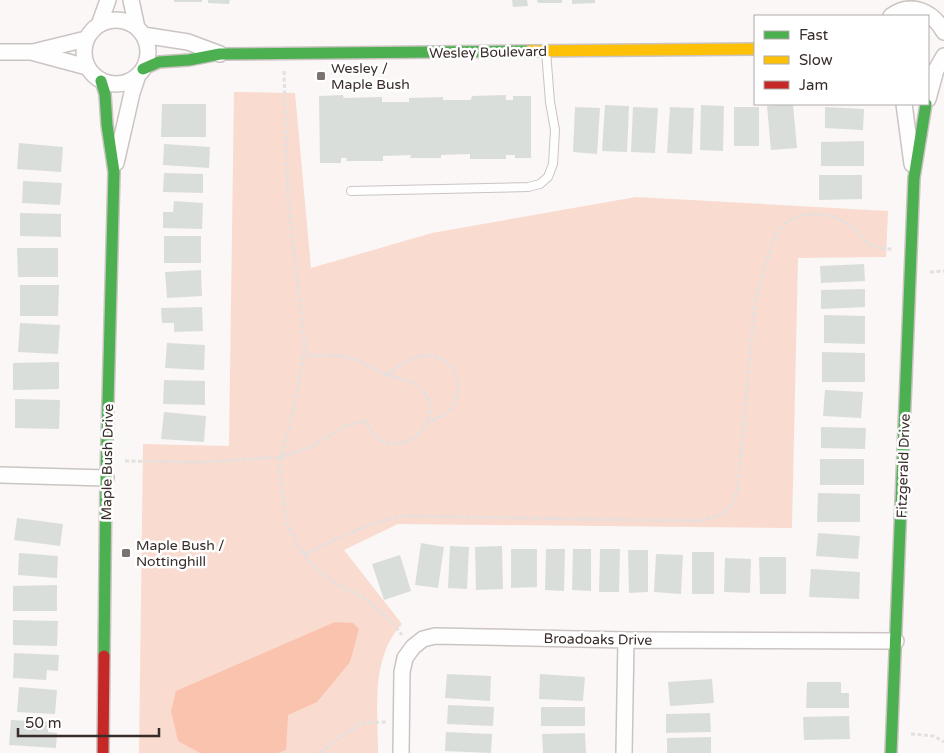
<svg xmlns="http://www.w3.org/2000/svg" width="944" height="753" font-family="'Varela Round',sans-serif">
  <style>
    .green { fill: #fadbd0 }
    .water { fill: #fac3ae }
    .building { fill: #dadedb }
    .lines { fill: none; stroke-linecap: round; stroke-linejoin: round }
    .lane-casing { stroke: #cbc4c2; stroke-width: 10 }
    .street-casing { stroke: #cbc4c2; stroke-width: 18 }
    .fast-casing { stroke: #cbc4c2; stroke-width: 14 }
    .slow-casing { stroke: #cbc4c2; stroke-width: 14 }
    .jam-casing { stroke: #cbc4c2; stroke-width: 14 }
    .path { stroke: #e2e1e0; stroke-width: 3; stroke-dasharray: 4 2.5; stroke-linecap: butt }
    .lane { stroke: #fefefe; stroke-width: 8 }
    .street { stroke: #fefefe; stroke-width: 15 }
    .fast { stroke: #4caf50; stroke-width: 11 }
    .slow { stroke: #ffc107; stroke-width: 11 }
    .jam { stroke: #c62828; stroke-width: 11 }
    .poi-dot { fill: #7b7370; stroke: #fff; stroke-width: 2 }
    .labels { text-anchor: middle; stroke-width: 5; stroke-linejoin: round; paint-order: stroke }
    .street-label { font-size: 14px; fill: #372c28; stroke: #fff }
    .poi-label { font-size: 14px; fill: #372c28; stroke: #fff; text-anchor: start }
  </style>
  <rect width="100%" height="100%" fill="#faf7f6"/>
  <path class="green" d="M234,92L295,93L311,268L432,233L636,197L888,211L886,257L798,258L792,528L398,524L344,550L402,624C370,658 378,710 378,753H139L143,444L229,446Z"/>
  <path class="water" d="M335,622L353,623L359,629L350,662L317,702L288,715L286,750L278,753H200L178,741L171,711L176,691Z"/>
  <path class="building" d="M174,0H202V2H174Z
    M208,0H230L229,4L208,3Z
    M512,0H527L528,6L513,7Z
    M537,0H562V3H538Z
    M572,0H595V3L572,4Z
    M343,95L344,100V98L382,97V102H409V98L443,97V100H471L472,96L506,95V100H513V96H531V158H515V155H506V159H470V154L441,155V158H410L411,155L383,156V161H346L347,158H341V163H320L319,96Z
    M162,104H206V137H161Z
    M793,104L797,148L771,150L767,106Z
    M605,105L629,106L627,152L602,151Z
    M701,105L724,106L723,151L700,150Z
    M575,107L600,108L597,154L573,152Z
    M633,107L658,108L655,153L631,152Z
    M670,107L694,108L692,154L667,153Z
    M734,107H759V146H734Z
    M825,107L864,109L863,130L825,128Z
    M864,141V166H821V142Z
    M19,143L63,147L61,172L17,169Z
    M164,144L210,147L209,168L163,165Z
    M164,173L203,174V193L163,192Z
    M819,175H862V199L819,200Z
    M23,181L62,183L60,205L22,203Z
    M174,201L203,203L202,229L163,228V212H173Z
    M20,213L61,214V237L20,236Z
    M164,236H201V263H164Z
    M17,248H58V277H18Z
    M864,264L865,281L821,283L820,266Z
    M201,270L202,296L167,298L165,272Z
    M20,285H59L58,316H20Z
    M865,289V307L821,309V290Z
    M202,307L203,331L174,332V323H162L161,308Z
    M824,315L865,316V344L824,343Z
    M20,323L60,325L58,354L18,352Z
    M167,343L205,345L204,370L165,368Z
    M822,352L865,353V382H822Z
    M59,362V389L13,390V363Z
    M164,380L205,381V405L163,404Z
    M825,390L863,392L861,418L823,416Z
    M15,399L60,400L59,429L15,428Z
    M164,412L206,416L204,442L161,439Z
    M821,427L866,428L865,449L821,448Z
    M820,459H864V485H820Z
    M818,493L860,494V522H817Z
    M17,518L63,524L60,546L14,540Z
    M818,533L860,536L858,559L816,556Z
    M421,543L444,547L438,588L415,585Z
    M450,546L469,547L467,589L448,588Z
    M502,546L503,589L476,590L475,547Z
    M511,549H537V587L511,588Z
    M546,549H565L564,591L545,590Z
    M573,549H591V591L572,590Z
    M600,549H620L619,592H599Z
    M628,550H648V592L629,593Z
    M692,552H714V594H692Z
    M19,553L58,556L57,578L18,575Z
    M656,554L683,555L681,594L654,592Z
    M400,555L411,591L384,600L372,564Z
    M759,557H786V594H760Z
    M725,558L751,559L750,593L724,592Z
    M811,569L860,572L859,599L809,597Z
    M57,585V611H13V586Z
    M13,620L58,621L57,646L13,645Z
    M14,653L59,655L58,671L47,670L46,680L13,678Z
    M447,674L491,676L490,701L445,698Z
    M540,674L585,677L583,701L539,699Z
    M712,679L714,703L670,706L668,682Z
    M807,682H841V693H849V708H806Z
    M19,687L57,690L55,714L17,712Z
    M448,705L494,707L493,726L447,724Z
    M541,707H585V726H541Z
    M710,713L711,732L666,733V714Z
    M849,716L850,739L804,740L803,717Z
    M11,720L48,722V732L57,733L56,748L9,745Z
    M446,732L492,734L491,753L445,751Z
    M585,733L586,753H543L542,734Z
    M711,737V753H667V738Z"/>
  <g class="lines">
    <defs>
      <path id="lane" d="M351,191L528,187L540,184L548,177L553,164L555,130L550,102L546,51"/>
      <path id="street" d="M131,0L137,28
        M891,16C912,1 933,12 944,32
        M84 52a32 32 0 1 1 64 0a32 32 0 1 1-64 0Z
        M99,25L108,0
        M143,35L188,42L220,54
        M0,52H31L87,67
        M33,52L86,39
        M929,75L936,70L944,56
        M928,99L936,70
        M904,104L912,164
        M116,163L132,93L138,75
        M0,475L106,478
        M401,753L402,672L405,658L413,647L423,639L435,636L626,640L896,641
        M624,753L626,640"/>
      <path id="fast" d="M143,69L159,62L189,60L220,54L529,51
        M101,81L105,94L107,125L114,172L106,478L104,656
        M891,753L914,178L926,104"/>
      <path id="slow" d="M529,51L755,49"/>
      <path id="jam" d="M103,753L104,656"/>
    </defs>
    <use href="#lane" class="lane-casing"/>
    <use href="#street" class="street-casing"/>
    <use href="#fast" class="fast-casing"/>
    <use href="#slow" class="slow-casing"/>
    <use href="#jam" class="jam-casing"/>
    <path class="path" d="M284,71L288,199L305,348L293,412L279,465L286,521L298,547L311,563L330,580L364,598L389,619L402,635
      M930,272L944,271
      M387,375C397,368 409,358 421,356C463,349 475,412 428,421
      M125,461L208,462L281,457L308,448L328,437L347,425L366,421C389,476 459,418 417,385C408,378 395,379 385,374C375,370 365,363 354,359C339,354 321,356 305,355
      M304,554C335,541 371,520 404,516L699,521C725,514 731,514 738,486L755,300L775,235C780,229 785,222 792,219C807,211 831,213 845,222C867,236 860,249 894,249
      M911,734L934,736L944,742
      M320,753L333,742L361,723L386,722"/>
    <use href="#lane" class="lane"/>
    <use href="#street" class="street"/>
    <use href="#fast" class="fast"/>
    <use href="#slow" class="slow"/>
    <use href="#jam" class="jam"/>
  </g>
  <g class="poi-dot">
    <rect x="316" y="71" width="10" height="10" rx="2.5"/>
    <rect x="121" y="548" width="10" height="10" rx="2.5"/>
  </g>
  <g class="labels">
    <g class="street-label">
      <text transform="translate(488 52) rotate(-1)" y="5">Wesley Boulevard</text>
      <text transform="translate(107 462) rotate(-89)" y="5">Maple Bush Drive</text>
      <text transform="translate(903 466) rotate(-88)" y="5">Fitzgerald Drive</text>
      <text transform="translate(598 639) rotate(1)" y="5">Broadoaks Drive</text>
    </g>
    <g class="poi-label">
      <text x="331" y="73">Wesley /<tspan x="331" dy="16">Maple Bush</tspan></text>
      <text x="136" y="550">Maple Bush /<tspan x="136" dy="16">Nottinghill</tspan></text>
    </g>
  </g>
  <rect x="754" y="15" width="175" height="90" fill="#ffffff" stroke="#afaba9"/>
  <rect x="764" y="31" width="25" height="8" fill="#4caf50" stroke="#afaba9"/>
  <text x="799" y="40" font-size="15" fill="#372c28">Fast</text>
  <rect x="764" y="56" width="25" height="8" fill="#ffc107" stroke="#afaba9"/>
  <text x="799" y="65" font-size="15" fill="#372c28">Slow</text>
  <rect x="764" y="81" width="25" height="8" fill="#c62828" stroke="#afaba9"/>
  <text x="799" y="90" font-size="15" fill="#372c28">Jam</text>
  <path d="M18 728v8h141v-8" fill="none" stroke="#372c28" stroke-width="2.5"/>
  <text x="25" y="728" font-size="15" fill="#372c28" stroke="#ffffff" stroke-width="4" paint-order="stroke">50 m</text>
</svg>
